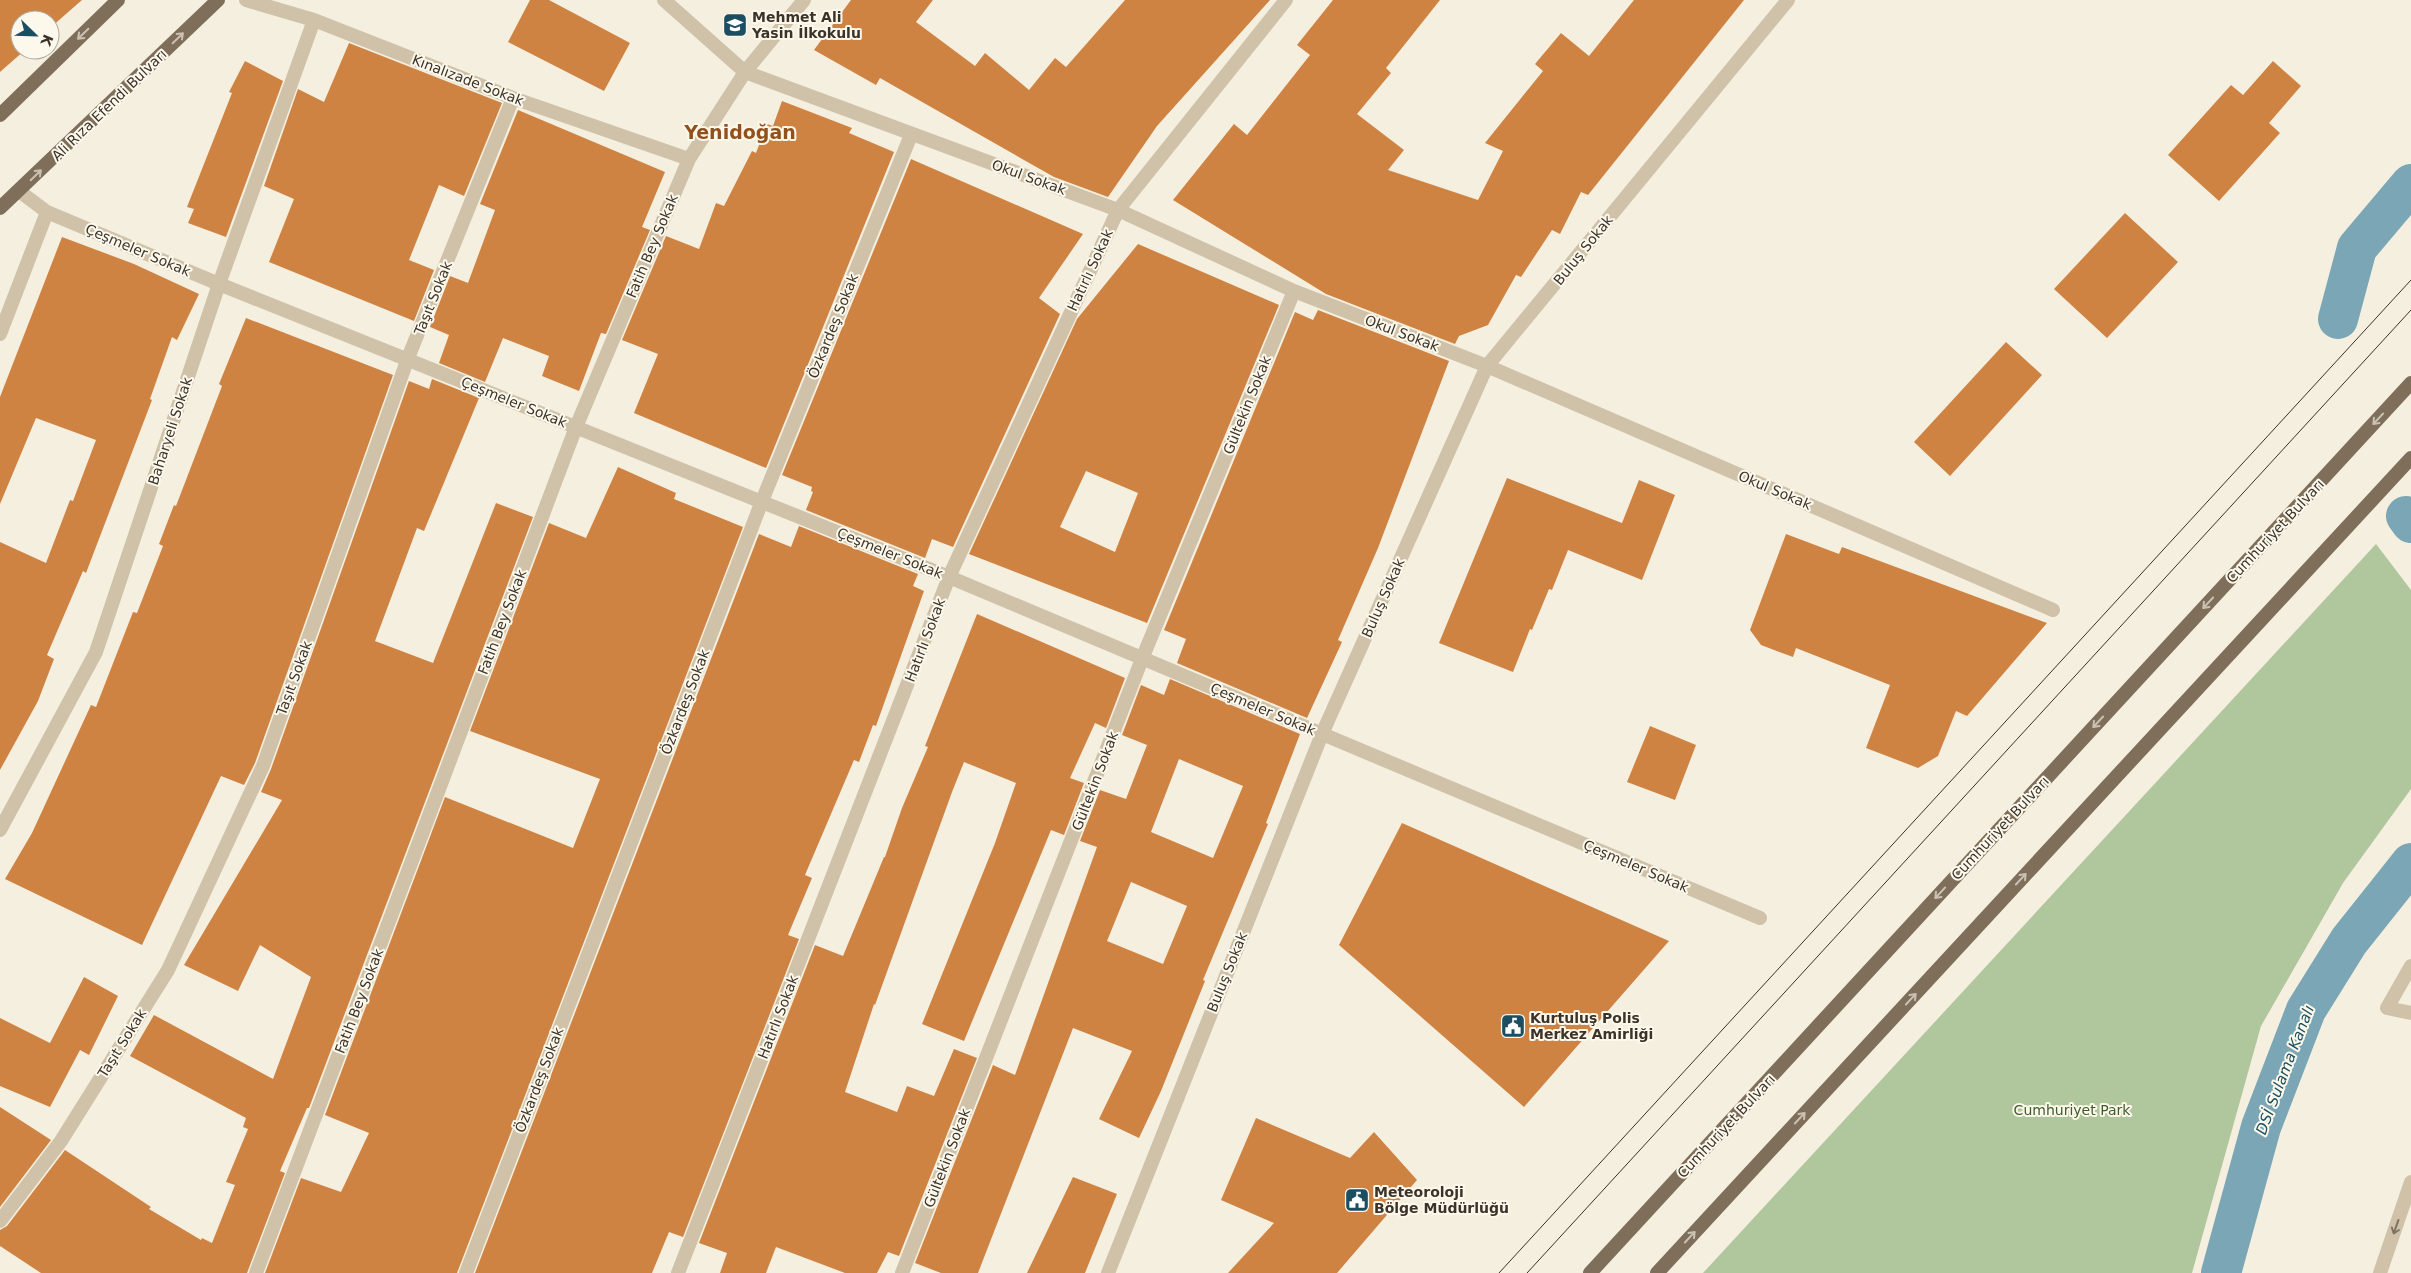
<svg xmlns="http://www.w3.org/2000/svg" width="2411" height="1273" font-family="'DejaVu Sans',sans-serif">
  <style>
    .green { fill: #b0c69d }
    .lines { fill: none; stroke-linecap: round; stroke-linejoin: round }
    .canal { stroke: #7ba6b5; stroke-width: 40 }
    .building { fill: #cf8343; fill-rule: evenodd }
    .minor { stroke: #cfc2a9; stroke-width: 14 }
    .primary { stroke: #7e6e5a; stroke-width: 14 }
    .tram { stroke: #3b332a; stroke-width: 1 }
    .oneway { stroke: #cac1b2 }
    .oneway2 { stroke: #7e7363 }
    .labels { text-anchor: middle; stroke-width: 4; stroke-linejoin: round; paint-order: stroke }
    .poi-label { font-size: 14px; font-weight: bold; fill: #3b332a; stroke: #fcf8ec; text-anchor: start }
    .street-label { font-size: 14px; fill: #3b332a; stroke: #fcf8ec }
    .park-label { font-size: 14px; fill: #405c2b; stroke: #fcf8ec }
    .water-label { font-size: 15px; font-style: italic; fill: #1b4e61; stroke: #fcf8ec }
    .district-label { font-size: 19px; font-weight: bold; fill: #92511b; stroke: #fcf8ec }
  </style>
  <rect width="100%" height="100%" fill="#f5efdf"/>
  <path class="green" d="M2376,544L2411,590V789L2343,883L2261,1026L2192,1273H1703Z"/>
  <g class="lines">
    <path class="canal" d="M2338,319L2357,248L2411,184
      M2406,516L2411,523
      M2221,1273L2261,1127L2306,1010L2349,941L2411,863"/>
  </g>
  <path class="building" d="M0,0H82L50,28V20H20V50H25L0,72Z
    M530,0H549L630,43L604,91L508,42Z
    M851,0H933L916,22L975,66L985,53L1029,90L1055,58L1066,67L1125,0H1270L1157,126L1108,197L1054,177L880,78L876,85L814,50Z
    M1333,0H1440L1386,68L1391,73L1357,114L1404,150L1388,170L1478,200L1503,151L1485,143L1543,71L1535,64L1561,33L1589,56L1634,0H1744L1588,195L1581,192L1560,234L1552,230L1521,277L1516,275L1488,325L1459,336L1455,344L1326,294L1173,200L1234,124L1247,135L1310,55L1297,45Z
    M349,43L502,103L464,196L439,185L409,260L434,270L414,321L269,262L294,199L264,186L298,89L324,102Z
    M245,61L283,81L226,237L188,223L194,209L187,207L232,93L229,92Z
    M2273,61L2301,86L2269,123L2280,133L2219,201L2168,155L2231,85L2243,95Z
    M782,101L852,128L849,133L894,152L766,468L634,413L658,354L622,340L666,236L699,249L716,203L724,206L752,151L756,153L767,124L773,126Z
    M518,110L665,172L642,227L650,230L606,334L601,333L579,391L542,376L549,356L503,338L485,382L439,363L449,335L430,327L450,276L468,283L495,210L480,204Z
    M911,159L1083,234L1039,298L1060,314L953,547L932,539L925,558L806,510L813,492L811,491L812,487L782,475Z
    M2125,213L2178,262L2107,338L2054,289Z
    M62,237L134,264L199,294L177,340L172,337L150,399L152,400L86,573L83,571L47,655L54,659L38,701L0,770V542L46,563L70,500L73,501L96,440L36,418L0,504V397Z
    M1138,244L1279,305L1147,623L969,554L1077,319ZM1086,471L1138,493L1115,552L1060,527Z
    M1318,310L1449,361L1378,548L1338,640L1342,642L1307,718L1177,663L1186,639L1164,630L1295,312L1313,320Z
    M246,318L393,375L255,763L244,785L221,776L142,945L5,879L32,833L91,705L96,707L133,612L137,613L163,546L159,544L174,505L176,506L222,386L219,384Z
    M2006,342L2042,375L1950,476L1914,442Z
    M432,379L479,398L424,531L417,528L375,641L433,663L496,503L533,517L309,1108H307L280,1171L285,1173L247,1273H41L0,1246V1230L7,1226L65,1150L151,1207L149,1209L201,1240L202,1238L212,1243L235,1185L226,1182L248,1129L243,1127L246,1118L130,1056L154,1015L273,1079L311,977L260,945L238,991L184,965L282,800L261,792L271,769L409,381L429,389Z
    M618,467L676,493L674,499L743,527L457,1273H265L301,1178L341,1192L369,1133L325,1115L445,797L573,848L600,779L470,731L549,523L586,538Z
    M1507,478L1622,523L1639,480L1675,495L1642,580L1568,550L1552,590L1549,589L1532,630L1530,629L1513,672L1439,643Z
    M799,526L918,574L913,586L924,591L876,726L873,725L859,762L854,760L805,875L812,878L788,935L799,939L683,1237L669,1232L652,1273H475L759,534L791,547Z
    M1786,534L1839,554L1842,547L2047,623L1967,716L1956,711L1938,756L1918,768L1866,748L1890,685L1796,648L1793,657L1761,645L1750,630Z
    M977,614L1125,678L1106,728L1095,723L1070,778L1084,783L1064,835L1051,830L964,1041L922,1024L995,843L1016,783L964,762L952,792L875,1005L874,1004L845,1092L897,1112L907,1086L934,1096L954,1049L977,1058L899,1256L888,1252L877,1273H845L776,1247L766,1273H720L727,1253L699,1243L815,945L843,956L884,857H885L902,808L928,747L925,746Z
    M1170,679L1300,734L1266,823L1268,824L1203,980L1205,981L1161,1091L1139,1138L1099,1119L1132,1051L1073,1028L978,1273H941L915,1263L993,1065L1015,1075L1097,847L1080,841L1100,790L1126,799L1147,745L1122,735L1141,685L1164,695ZM1179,759L1243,786L1213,858L1151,832ZM1131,882L1187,906L1163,964L1107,941Z
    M1650,726L1696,745L1675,800L1627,782Z
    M1402,823L1669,941L1524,1107L1339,945Z
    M84,977L118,996L89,1055L80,1050L50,1107L0,1086V1018L50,1043Z
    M0,1107L51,1140L0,1207Z
    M1256,1118L1350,1158L1374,1132L1417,1180L1337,1273H1228L1274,1223L1221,1200Z
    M1073,1177L1117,1194L1085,1273H1027Z"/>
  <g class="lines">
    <path class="minor" d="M246,0L314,20L513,98L689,159
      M664,0L745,72L1118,210L1294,291L1487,366L2053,610
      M19,191L47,212L219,284L949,577L1760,918
      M0,334L47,212
      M0,830L96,652L219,284L314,20
      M2411,966L2387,1008L2411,1013
      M0,1221L61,1141L168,970L263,766L408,358L513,98
      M256,1273L576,427L689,159L745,72L804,0
      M466,1273L762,501L911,135
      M678,1273L949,577L1118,210L1286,0
      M902,1273L1142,659L1294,291
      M1108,1273L1322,734L1487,366L1788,0
      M2380,1273L2411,1182"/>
    <path class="primary" d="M0,115L118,0
      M0,208L218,0
      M1590,1273L2411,383
      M1657,1273L2411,458"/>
    <path class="tram" d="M1499,1273L2411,280
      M1527,1273L2411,310"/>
  </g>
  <defs><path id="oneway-shaft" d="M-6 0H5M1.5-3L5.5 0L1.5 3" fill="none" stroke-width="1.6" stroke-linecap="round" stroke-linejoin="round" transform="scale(1.25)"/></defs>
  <g class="oneway">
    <use href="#oneway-shaft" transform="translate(83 34) rotate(136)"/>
    <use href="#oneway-shaft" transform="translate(178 38) rotate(-44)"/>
    <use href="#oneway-shaft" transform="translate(36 175) rotate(-44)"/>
    <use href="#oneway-shaft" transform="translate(2378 419) rotate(133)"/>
    <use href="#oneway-shaft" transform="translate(2208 603) rotate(133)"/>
    <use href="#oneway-shaft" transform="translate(2098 722) rotate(133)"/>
    <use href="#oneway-shaft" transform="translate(2021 879) rotate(-47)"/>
    <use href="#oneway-shaft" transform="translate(1940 893) rotate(133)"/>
    <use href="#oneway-shaft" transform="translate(1911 999) rotate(-47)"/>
    <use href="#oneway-shaft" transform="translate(1800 1118) rotate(-47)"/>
    <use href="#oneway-shaft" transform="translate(1690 1237) rotate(-47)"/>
  </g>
  <use class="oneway2" href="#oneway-shaft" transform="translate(2396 1227) rotate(109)"/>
  <defs>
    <symbol id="school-square" viewBox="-11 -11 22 22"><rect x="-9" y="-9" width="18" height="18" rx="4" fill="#1b4e61" stroke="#fcf8ec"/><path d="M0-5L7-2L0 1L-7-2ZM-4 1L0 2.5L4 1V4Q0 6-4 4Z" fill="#fff"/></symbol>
    <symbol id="civic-square" viewBox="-11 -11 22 22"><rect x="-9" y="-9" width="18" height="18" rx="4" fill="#1b4e61" stroke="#fcf8ec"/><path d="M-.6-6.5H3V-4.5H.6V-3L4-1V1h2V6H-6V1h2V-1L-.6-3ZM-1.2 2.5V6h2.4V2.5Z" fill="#fff"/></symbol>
  </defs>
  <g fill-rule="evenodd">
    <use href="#school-square" x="721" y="11" width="28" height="28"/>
    <use href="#civic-square" x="1499" y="1012" width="28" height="28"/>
    <use href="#civic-square" x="1343" y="1186" width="28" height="28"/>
  </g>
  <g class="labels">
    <g class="poi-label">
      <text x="752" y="22">Mehmet Ali<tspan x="752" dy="16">Yasin İlkokulu</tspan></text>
      <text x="1530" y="1023">Kurtuluş Polis<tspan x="1530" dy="16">Merkez Amirliği</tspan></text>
      <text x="1374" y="1197">Meteoroloji<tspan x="1374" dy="16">Bölge Müdürlüğü</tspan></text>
    </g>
    <g class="street-label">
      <text transform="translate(468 80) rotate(21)" y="5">Kınalızade Sokak</text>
      <text transform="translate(109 105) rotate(-44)" y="5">Ali Rıza Efendi Bulvarı</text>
      <text transform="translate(1029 177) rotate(20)" y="5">Okul Sokak</text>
      <text transform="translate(652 246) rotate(-67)" y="5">Fatih Bey Sokak</text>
      <text transform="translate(138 250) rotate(23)" y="5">Çeşmeler Sokak</text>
      <text transform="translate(1583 250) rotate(-51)" y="5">Buluş Sokak</text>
      <text transform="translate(1090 270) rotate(-65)" y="5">Hatırlı Sokak</text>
      <text transform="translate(433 298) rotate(-68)" y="5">Taşıt Sokak</text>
      <text transform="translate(833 326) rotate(-68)" y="5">Özkardeş Sokak</text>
      <text transform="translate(1402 333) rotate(21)" y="5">Okul Sokak</text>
      <text transform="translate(514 402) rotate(22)" y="5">Çeşmeler Sokak</text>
      <text transform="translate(1247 405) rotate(-68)" y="5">Gültekin Sokak</text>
      <text transform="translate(170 431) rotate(-72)" y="5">Baharyeli Sokak</text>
      <text transform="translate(1775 490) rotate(23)" y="5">Okul Sokak</text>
      <text transform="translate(2275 531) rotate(-47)" y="5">Cumhuriyet Bulvarı</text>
      <text transform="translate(890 553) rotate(22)" y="5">Çeşmeler Sokak</text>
      <text transform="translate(1383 598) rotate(-66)" y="5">Buluş Sokak</text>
      <text transform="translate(502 622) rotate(-69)" y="5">Fatih Bey Sokak</text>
      <text transform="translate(925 640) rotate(-69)" y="5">Hatırlı Sokak</text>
      <text transform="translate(294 678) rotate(-70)" y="5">Taşıt Sokak</text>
      <text transform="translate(685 702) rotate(-69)" y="5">Özkardeş Sokak</text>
      <text transform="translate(1263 709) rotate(23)" y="5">Çeşmeler Sokak</text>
      <text transform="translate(1095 781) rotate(-69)" y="5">Gültekin Sokak</text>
      <text transform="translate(2000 828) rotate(-47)" y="5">Cumhuriyet Bulvarı</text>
      <text transform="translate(1636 866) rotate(23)" y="5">Çeşmeler Sokak</text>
      <text transform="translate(1227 972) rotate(-68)" y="5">Buluş Sokak</text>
      <text transform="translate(359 1001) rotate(-69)" y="5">Fatih Bey Sokak</text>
      <text transform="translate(778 1017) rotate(-69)" y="5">Hatırlı Sokak</text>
      <text transform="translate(122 1043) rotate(-58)" y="5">Taşıt Sokak</text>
      <text transform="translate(539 1080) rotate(-69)" y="5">Özkardeş Sokak</text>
      <text transform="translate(1726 1126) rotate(-47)" y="5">Cumhuriyet Bulvarı</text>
      <text transform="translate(947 1158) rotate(-69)" y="5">Gültekin Sokak</text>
    </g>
    <g class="park-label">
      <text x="2072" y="1115">Cumhuriyet Park</text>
    </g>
    <g class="water-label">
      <text transform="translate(2285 1070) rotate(-69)" y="5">DSİ Sulama Kanalı</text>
    </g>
    <g class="district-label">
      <text x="740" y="139">Yenidoğan</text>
    </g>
  </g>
  <g transform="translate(35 35) rotate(113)"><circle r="24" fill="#fcf8ec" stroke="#afa99e"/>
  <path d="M0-4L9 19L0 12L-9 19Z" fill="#1b4e61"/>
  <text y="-8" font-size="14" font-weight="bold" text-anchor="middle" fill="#3b332a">K</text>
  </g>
</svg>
